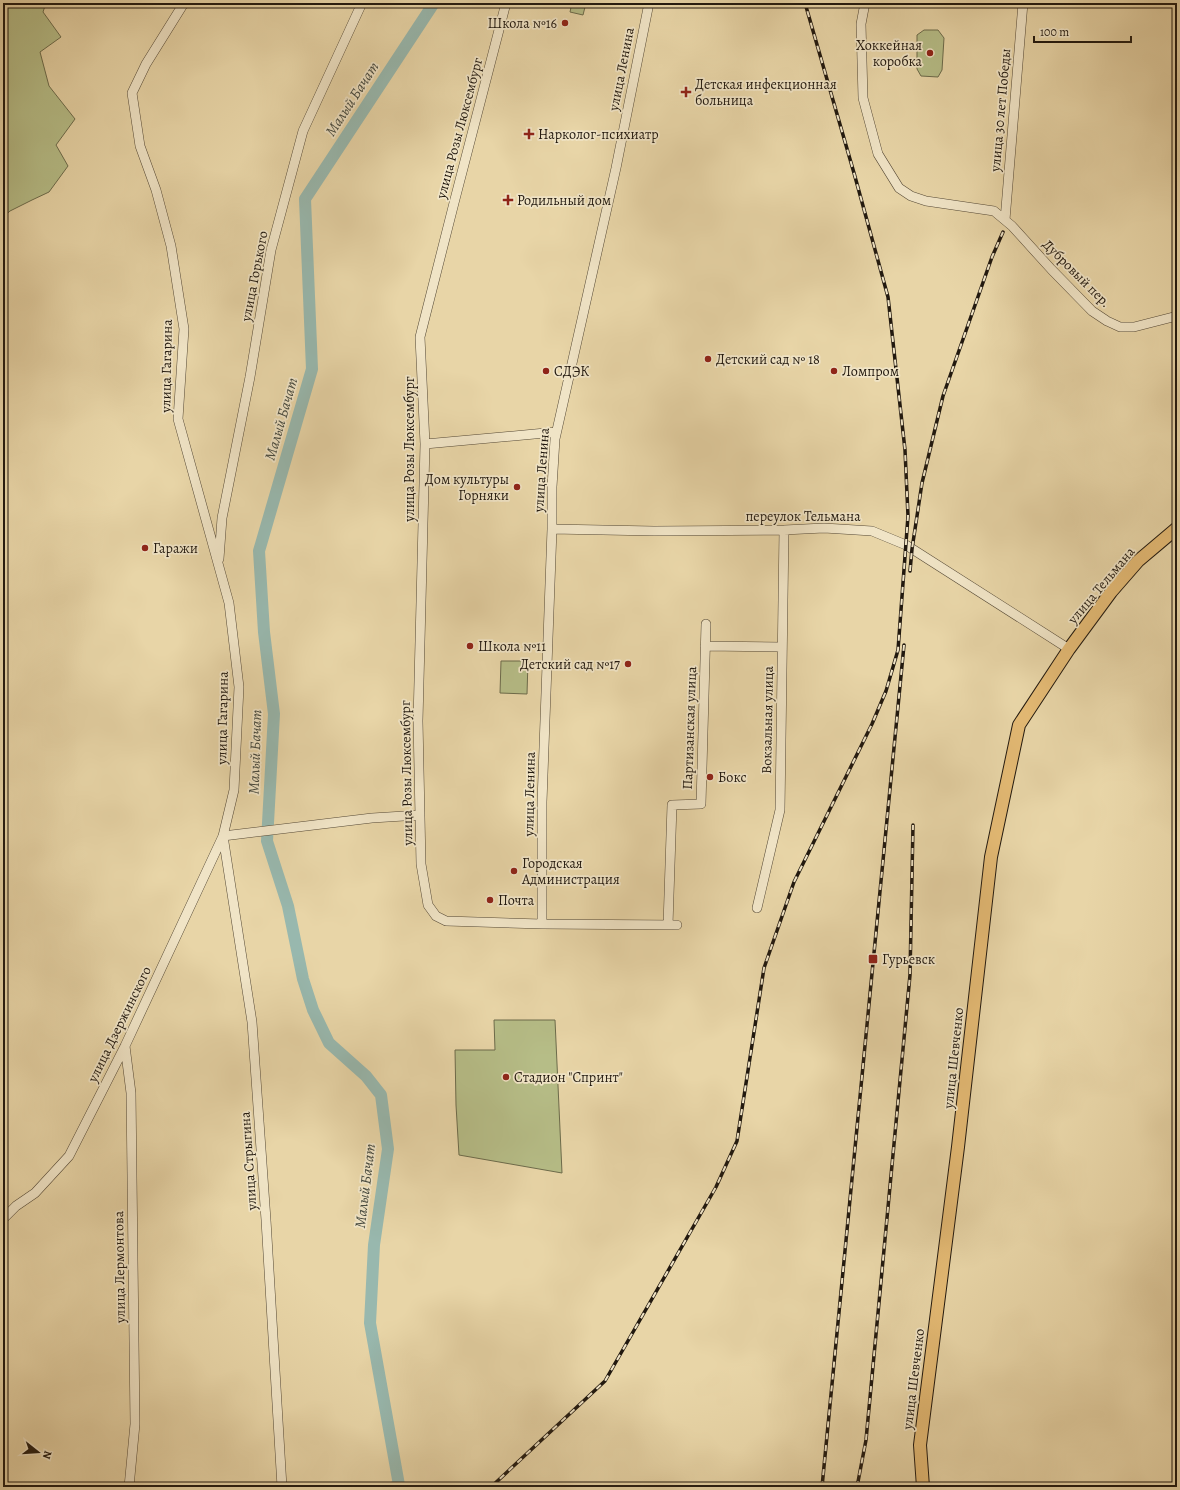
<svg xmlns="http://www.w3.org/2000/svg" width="1180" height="1490" font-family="Alegreya,serif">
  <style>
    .green { fill: #b6bd87; stroke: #6c6b4b }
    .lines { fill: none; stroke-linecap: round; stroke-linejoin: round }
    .river { stroke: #98b8ae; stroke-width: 12 }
    .minor-casing { stroke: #544835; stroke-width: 10 }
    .major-casing { stroke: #22190f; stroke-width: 14 }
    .minor { stroke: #f0e4c6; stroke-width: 9 }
    .major { stroke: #e4ba74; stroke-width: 12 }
    .rail-casing { stroke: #22190f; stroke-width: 3.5 }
    .rail { stroke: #f0e4c6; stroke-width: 2; stroke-dasharray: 6; stroke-linecap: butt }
    .poi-dot { fill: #8f2418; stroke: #f0e4c6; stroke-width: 1.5 }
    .labels { text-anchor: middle; stroke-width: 3.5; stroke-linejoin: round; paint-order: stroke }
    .poi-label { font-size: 14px; fill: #22190f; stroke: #f0e4c6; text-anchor: start }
    .street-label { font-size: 14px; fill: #22190f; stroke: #f0e4c6 }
    .water-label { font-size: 15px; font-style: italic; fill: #45493f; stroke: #f0e4c6 }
  </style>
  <rect width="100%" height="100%" fill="#e8d5a7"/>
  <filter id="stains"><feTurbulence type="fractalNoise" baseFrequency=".005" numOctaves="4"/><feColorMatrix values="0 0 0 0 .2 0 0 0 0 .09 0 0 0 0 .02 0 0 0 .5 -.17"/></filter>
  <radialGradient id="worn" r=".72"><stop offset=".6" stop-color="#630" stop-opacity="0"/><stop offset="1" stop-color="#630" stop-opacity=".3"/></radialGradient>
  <path class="green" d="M3,3H46L43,12L61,37L40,52L49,86L75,119L56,145L68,166L49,192L32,200L10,211L3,217Z
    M572,3H586L583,15L570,12Z
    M924,30H938L944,38L942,70L938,77L921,76L917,69V35Z
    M501,661H528L527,694L500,693Z
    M494,1020H555L562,1173L459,1155L456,1105L455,1050H495Z"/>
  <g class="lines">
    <path class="river" d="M394,1487L399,1485L370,1323L374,1245L388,1149L381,1095L366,1076L329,1043L313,1010L303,979L288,906L267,841L274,714L264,632L259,551L312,369L305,199L434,3"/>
    <defs>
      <path id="minor" d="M506,3L454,203L420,337L425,444L418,721L421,864L428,905L436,916L446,921L542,924L677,925
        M865,3L861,24L863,98L878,154L899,188L911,196L926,201L994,211L1012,226L1051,269L1092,311L1107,321L1120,327H1134L1177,316
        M1005,220L1023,3
        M425,444L556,432
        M552,529L654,531L784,530L824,528L872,531L906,545L1069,649
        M219,559L222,518L250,377L271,250L303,131L362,3
        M705,646L782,647
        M223,836L252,1022L266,1220L282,1487
        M223,836L372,818L420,815
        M757,908L780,810L784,530
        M542,924V802L552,529V487L555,439L616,168L649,3
        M668,925L672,805L701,804L706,624
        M125,1046L131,1093L135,1424L129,1487
        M3,1219L16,1206L35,1193L69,1156L125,1046L223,836L234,790L239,687L229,603L178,419L184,329L171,246L156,190L140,146L132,93L146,64L184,3"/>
      <path id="major" d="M923,1487L920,1445L958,1147L991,857L1019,725L1069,649L1111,592L1138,561L1177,528"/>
    </defs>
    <use href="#minor" class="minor-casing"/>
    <use href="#major" class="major-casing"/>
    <use href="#minor" class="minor"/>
    <use href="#major" class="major"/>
    <defs>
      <path id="rail" d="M910,571L912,549L922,483L943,396L992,257L1003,232
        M491,1487L605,1381L716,1187L737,1141L764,968L794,882L872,724L886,691L898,650L908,516L905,450L888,297L854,173L805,3
        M822,1487L904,645
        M857,1487L866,1440L910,975L913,825"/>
    </defs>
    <use href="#rail" class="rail-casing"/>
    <use href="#rail" class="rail"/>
  </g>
  <g class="poi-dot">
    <circle cx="565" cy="23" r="4"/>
    <circle cx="930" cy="53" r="4"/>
    <path d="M684 86h4v4h4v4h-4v4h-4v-4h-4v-4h4z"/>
    <path d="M527 128h4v4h4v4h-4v4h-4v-4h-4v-4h4z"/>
    <path d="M506 194h4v4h4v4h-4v4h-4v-4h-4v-4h4z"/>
    <circle cx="708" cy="359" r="4"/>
    <circle cx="546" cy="371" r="4"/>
    <circle cx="834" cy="371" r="4"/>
    <circle cx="517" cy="487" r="4"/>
    <circle cx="145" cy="548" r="4"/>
    <circle cx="470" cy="646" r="4"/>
    <circle cx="628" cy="664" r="4"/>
    <circle cx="710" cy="777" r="4"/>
    <circle cx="514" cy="871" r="4"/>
    <circle cx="490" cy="900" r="4"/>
    <rect x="868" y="954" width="10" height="10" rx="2"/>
    <circle cx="506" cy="1077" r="4"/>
  </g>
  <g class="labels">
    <g class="poi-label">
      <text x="557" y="28" text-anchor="end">Школа №16</text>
      <text x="922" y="50" text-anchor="end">Хоккейная<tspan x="922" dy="16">коробка</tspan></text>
      <text x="695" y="89">Детская инфекционная<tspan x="695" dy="16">больница</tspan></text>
      <text x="538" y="139">Нарколог-психиатр</text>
      <text x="517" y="205">Родильный дом</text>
      <text x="716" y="364">Детский сад № 18</text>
      <text x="554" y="376">СДЭК</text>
      <text x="842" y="376">Ломпром</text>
      <text x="509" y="484" text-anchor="end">Дом культуры<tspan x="509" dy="16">Горняки</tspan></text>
      <text x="153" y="553">Гаражи</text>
      <text x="478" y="651">Школа №11</text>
      <text x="620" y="669" text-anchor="end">Детский сад №17</text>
      <text x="718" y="782">Бокс</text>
      <text x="522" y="868">Городская<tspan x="522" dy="16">Администрация</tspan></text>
      <text x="498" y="905">Почта</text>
      <text x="882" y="964">Гурьевск</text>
      <text x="514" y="1082">Стадион "Спринт"</text>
    </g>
    <g class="street-label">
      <text transform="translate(621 69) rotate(-79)" y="5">улица Ленина</text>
      <text transform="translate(1000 110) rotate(-85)" y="5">улица 30 лет Победы</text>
      <text transform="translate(459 128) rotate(-75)" y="5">улица Розы Люксембург</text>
      <text transform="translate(1077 273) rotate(45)" y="5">Дубровый пер.</text>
      <text transform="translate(254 276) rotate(-79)" y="5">улица Горького</text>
      <text transform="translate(166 366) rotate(-89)" y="5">улица Гагарина</text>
      <text transform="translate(409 449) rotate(-90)" y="5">улица Розы Люксембург</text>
      <text transform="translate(541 470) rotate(-86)" y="5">улица Ленина</text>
      <text x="803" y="521">переулок Тельмана</text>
      <text transform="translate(1101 585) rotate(-50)" y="5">улица Тельмана</text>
      <text transform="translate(222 718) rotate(-89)" y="5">улица Гагарина</text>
      <text transform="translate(767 720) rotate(-89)" y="5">Вокзальная улица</text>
      <text transform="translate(689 728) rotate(-88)" y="5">Партизанская улица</text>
      <text transform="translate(406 773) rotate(-91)" y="5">улица Розы Люксембург</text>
      <text transform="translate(529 794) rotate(-89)" y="5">улица Ленина</text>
      <text transform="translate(119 1024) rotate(-64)" y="5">улица Дзержинского</text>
      <text transform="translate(953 1058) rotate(-84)" y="5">улица Шевченко</text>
      <text transform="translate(248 1161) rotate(-94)" y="5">улица Стрыгина</text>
      <text transform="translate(119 1267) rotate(-91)" y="5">улица Лермонтова</text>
      <text transform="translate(913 1379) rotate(-83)" y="5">улица Шевченко</text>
    </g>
    <g class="water-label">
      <text transform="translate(352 99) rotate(-57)" y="5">Малый Бачат</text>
      <text transform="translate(281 419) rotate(-74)" y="5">Малый Бачат</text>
      <text transform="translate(255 752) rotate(-88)" y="5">Малый Бачат</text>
      <text transform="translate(365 1186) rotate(-83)" y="5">Малый Бачат</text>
    </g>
  </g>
  <rect width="1180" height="1490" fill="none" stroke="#e8d5a7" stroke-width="16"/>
  <rect x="4" y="4" width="1172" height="1482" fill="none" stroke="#22190f" stroke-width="2"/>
  <rect x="8" y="8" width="1164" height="1474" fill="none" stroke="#22190f"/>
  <g transform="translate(38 1452) rotate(107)" stroke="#f0e4c6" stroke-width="3" paint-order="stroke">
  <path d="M0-3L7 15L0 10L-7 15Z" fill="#22190f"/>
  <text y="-6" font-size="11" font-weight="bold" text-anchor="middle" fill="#22190f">N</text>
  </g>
  <path d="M1034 36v6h97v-6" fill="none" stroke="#22190f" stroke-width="2"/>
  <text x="1040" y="36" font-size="12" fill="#22190f" stroke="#f0e4c6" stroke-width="3" paint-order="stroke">100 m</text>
  <rect width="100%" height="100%" filter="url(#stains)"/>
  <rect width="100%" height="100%" fill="url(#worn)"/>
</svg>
